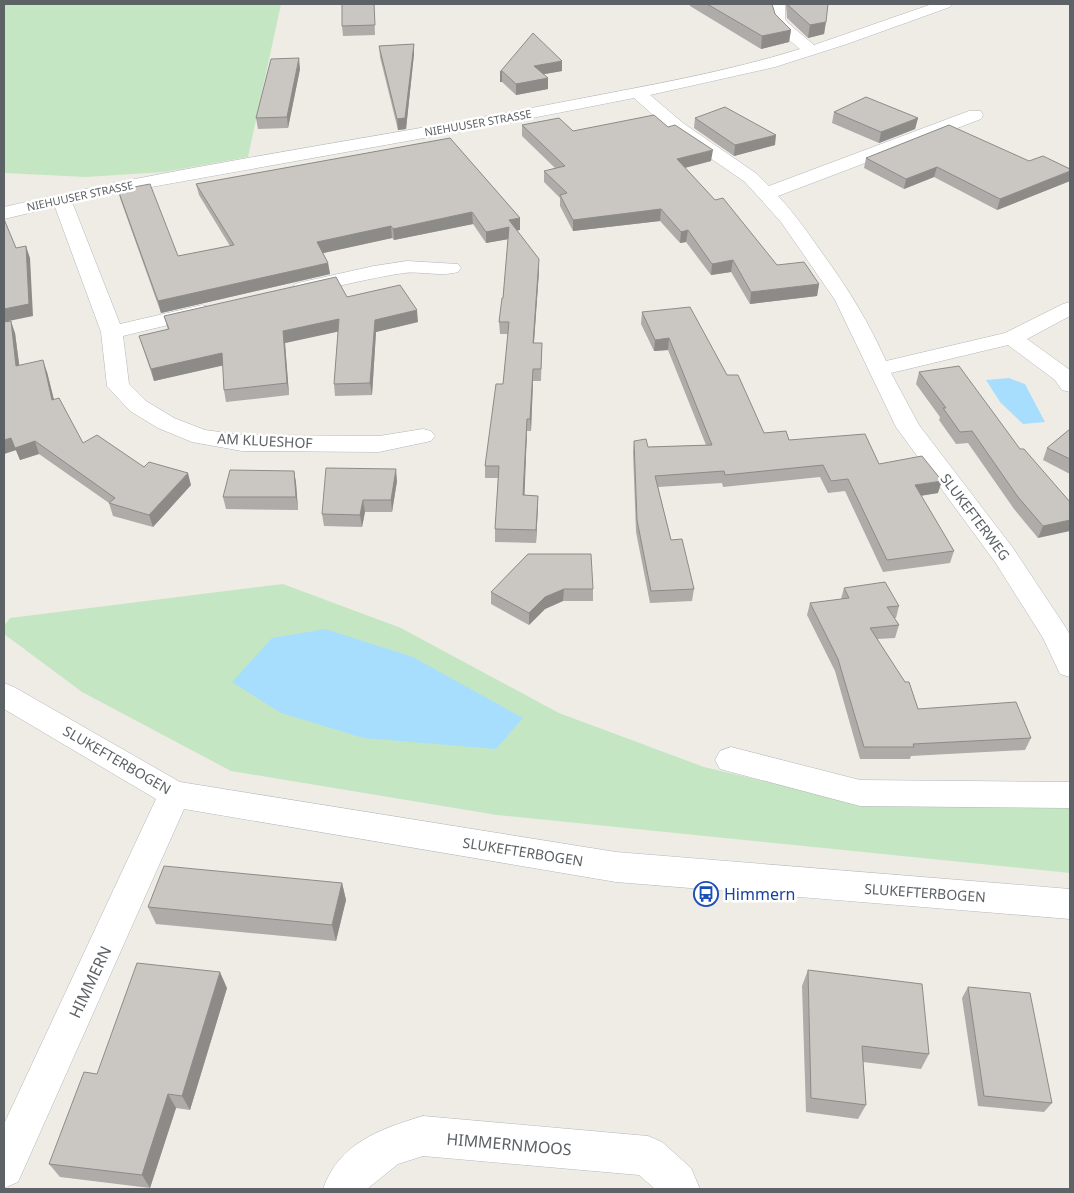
<svg xmlns="http://www.w3.org/2000/svg" width="1074" height="1193" font-family="'Noto Sans',sans-serif">
  <style>
    .green { fill: #c5e6c3 }
    .water { fill: #a8defd }
    .lines { fill: none; stroke-linecap: round; stroke-linejoin: round }
    .minor-casing { stroke: #b3b6ba; stroke-width: 1 }
    .minor { fill: #fff; fill-rule: evenodd }
    .wall { fill: #aeaba8 }
    .shaded-wall { fill: #8d8b88 }
    .building { fill: #cac7c3; stroke: #8d8b88 }
    .labels { text-anchor: middle; stroke-width: 5; stroke-linejoin: round; paint-order: stroke }
    .far-street-label { font-size: 11px; fill: #5d6266; stroke: #fff }
    .street-label { font-size: 14px; fill: #5d6266; stroke: #fff }
    .near-transit-label { font-size: 16px; fill: #164399; stroke: #fff; text-anchor: start }
    .near-street-label { font-size: 16px; fill: #5d6266; stroke: #fff }
  </style>
  <rect width="100%" height="100%" fill="#efece6"/>
  <path class="green" d="M4,4H281L248,157L164,172L86,177L4,173Z
    M283,584L401,628L559,713L704,767L862,804L1067,805L1070,811V873L497,815L231,771L82,692L4,634V626L10,618Z"/>
  <path class="water" d="M1009,378L1025,384L1045,422L1023,424L1000,402L986,380Z
    M325,629L413,657L523,718L496,749L363,738L281,713L232,682L272,638Z"/>
  <g class="lines">
    <defs>
      <path id="minor" d="M771,4H785V19L788,23L814,45L932,4H952L950,7L847,44L775,67L650,95L683,123L757,174L769,186L969,111H981L983,115L981,119L778,196C796,215 810,236 825,257C849,290 869,323 886,361L1005,333L1063,304L1070,302V316L1027,339L1070,370V392L1062,390L1055,380L1008,345L891,373L919,425L1013,548L1066,628L1070,635V677L1060,674L1043,638L995,562L896,427L835,300L781,222L745,182L671,131L634,98L491,126L101,196L72,202L120,324L202,305L209,307L213,311L209,315L123,336L129,384L146,401L174,418L205,430L242,435L379,436L423,429L431,431L435,436L431,441L379,452L242,451L192,442L158,428L130,411L107,386L101,332L55,207L4,219V207C192,163 384,137 573,100C650,85 726,72 800,49C782,33 771,30 771,4Z
        M407,261L458,264L461,268L458,272C441,277 422,271 404,273C370,278 336,287 302,294L295,292L292,288L295,284L302,282L374,266Z
        M4,683L14,687L180,782L616,852L1070,889V919L616,882L184,809L18,1182L4,1188V1124L156,799L4,709Z
        M731,747L860,780L1070,782V808L860,806L720,769L715,760L720,751Z
        M423,1116L648,1136L662,1142L691,1168L700,1189H655L639,1175L423,1156L398,1164L367,1189H323C339,1143 380,1129 423,1116Z"/>
    </defs>
    <use href="#minor" class="minor-casing"/>
    <use href="#minor" class="minor"/>
  </g>
  <path class="wall" d="M374,4L375,35L343,36L342,26Z
    M690,4H772L775,14L791,30L789,42L761,49L690,6Z
    M786,4H828L824,34L808,38L787,18Z
    M414,44V54L406,129L398,130L380,57L379,46Z
    M562,61V71L544,74L548,89L516,95L502,82H500V72Z
    M300,69L288,128L258,129L256,118Z
    M834,112L918,118L915,129L879,143L832,123Z
    M695,118L775,145L734,156L694,128Z
    M522,125L573,131L668,127L711,161L685,168L715,200L777,265L819,284L817,296L750,304L731,272L711,275L686,242L680,243L660,221L573,231L560,206V198L544,182V171L555,168L522,136Z
    M450,138L520,218V230H516L539,271L534,343H542L541,381H533L531,431H527L524,495L538,496L536,543L495,542V529L498,478H485V466L503,384L508,334H500L499,322L503,298L508,239L486,243L473,224L394,240L392,238L323,253L328,263L330,274L161,313L121,201L118,190L178,256L230,246L199,195L196,184Z
    M866,158L1070,181L997,210L934,177L904,189L864,168Z
    M347,297L418,322L376,332L372,395L335,396L334,384L338,331L285,343L289,395L226,402L224,390L223,365L154,381L139,336L168,330L164,316Z
    M642,312L727,375L764,433L879,464L938,493L921,496L954,551L950,563L883,572L845,491L828,493L820,477L723,487L722,483L658,487L671,540L694,589L692,601L650,603L636,532L633,452L634,441L648,447L706,445L668,350L654,351L641,324Z
    M4,322L15,333L19,365L47,372L54,400L83,443L191,485L153,527L113,516L109,503L39,454L20,460L16,450L4,454Z
    M919,372L1020,449L1070,502L1038,538L1014,509L968,443L956,444L939,420L940,417L916,384Z
    M1070,429V474L1043,460L1047,448Z
    M294,471L296,483L298,510L226,509L223,497Z
    M397,481L392,512H365L362,527L324,526L322,514Z
    M528,554L593,589V601H563L545,609L529,625L491,604V592Z
    M844,588L899,606L896,618H894L899,625L895,638L877,639L918,709L1031,738L1025,750L911,756L910,759H860L835,671L807,615L810,603L841,599Z
    M342,883L346,900L336,941L156,924L148,907Z
    M808,970L929,1054L921,1069L863,1062L866,1105L858,1119L806,1112L802,986Z
    M968,987L1052,1103L1044,1112L978,1106L962,998Z
    M227,988L190,1110L176,1108L150,1188L60,1177L49,1164L97,1074Z"/>
  <path class="shaded-wall" d="M826,22L824,34L808,38L810,25Z
    M791,30L789,42L761,49L762,36Z
    M414,44V54L406,129L398,130L397,119Z
    M299,58L300,69L288,128L287,117Z
    M562,61V71L534,76V66Z
    M502,71V82H500V72Z
    M548,78V89L516,95V84Z
    M918,118L915,129L879,143L881,132Z
    M776,135L775,145L734,156L735,145Z
    M713,150L711,161L676,170L677,159Z
    M937,167L934,177L904,189L906,179Z
    M1070,171V181L997,210L1000,199Z
    M661,209L660,221L573,231V220Z
    M472,212L473,224L394,240L393,229Z
    M520,218V230L509,232V220Z
    M391,226L392,238L319,254L317,242Z
    M509,227V239L486,243V232Z
    M688,230L686,242L680,243L681,232Z
    M26,246L30,258L33,316L4,322V309Z
    M539,259V271L533,355V343Z
    M733,260L731,272L711,275L712,264Z
    M328,263L330,274L161,313L158,301Z
    M819,284L817,296L750,304L751,292Z
    M417,310L418,322L376,332L372,395L370,383L375,320Z
    M339,319L341,331L285,343L289,395L287,383L283,331Z
    M11,321L15,333L21,378L16,366Z
    M669,338L668,350L654,351L655,340Z
    M222,353L225,365L154,381L151,369Z
    M43,360L47,372L57,412L52,400Z
    M533,369V381L531,431L530,419Z
    M527,419V431L524,508L523,495Z
    M11,438L16,450L4,454V440Z
    M35,441L39,454L20,460L15,448Z
    M396,469L397,481L392,512L391,500Z
    M294,471L296,483L298,510L296,497Z
    M188,473L191,485L153,527L149,515Z
    M942,481L938,493L911,497L915,485Z
    M538,496V508L536,543V530Z
    M363,500L365,512L362,527L360,515Z
    M1070,520V531L1038,538L1043,526Z
    M564,589L563,601L545,609L529,625V613L545,597Z
    M342,883L346,900L336,941L332,925Z
    M220,972L227,988L190,1110L182,1096Z
    M168,1094L176,1108L150,1188L142,1175Z"/>
  <path class="building" d="M342,4H374L375,25L342,26Z
    M707,4H772L775,14L791,30L762,36Z
    M788,4H828L826,22L810,25L789,6Z
    M533,33L562,61L534,66L548,78L516,84L502,71L500,72Z
    M414,44L405,118L397,119L379,46Z
    M299,58L287,117L256,118L271,59Z
    M866,97L918,118L881,132L834,112Z
    M725,107L776,135L735,145L695,118Z
    M654,115L668,127L675,125L713,150L677,159L715,200L723,198L777,265L804,262L819,284L751,292L733,260L712,264L688,230L681,232L661,209L573,220L560,195L567,193L544,171L565,166L522,125L559,118L573,131Z
    M949,125L1029,161L1043,156L1070,169V171L1000,199L937,167L906,179L866,158Z
    M450,138L520,218L509,220L539,259L533,343H542L541,369H533L530,419H527L523,495L538,496L536,530L495,529L499,466H485L496,384H503L509,322H499L502,298H503L509,227L486,232L472,212L393,229L391,226L317,242L328,263L158,301L118,190L150,184L178,256L234,245L196,184Z
    M4,219L16,248L26,246L29,304L4,309Z
    M336,277L347,297L400,285L417,310L375,320L370,383L334,384L339,319L283,331L287,383L224,390L222,353L151,369L139,336L169,329L164,316Z
    M690,307L727,375H738L764,433L786,431L789,440L865,434L879,464L922,456L942,481L915,485L954,551L887,560L848,479L831,481L823,465L725,475L724,471L655,476L671,540L682,539L694,589L651,591L637,520L634,441L646,439L648,447L712,445L669,338L655,340L642,312Z
    M11,321L16,366L43,360L52,400L59,398L83,443L97,435L144,467L149,462L188,473L149,515L109,503L115,498L35,441L15,448L11,438L4,440V322Z
    M959,366L1020,449H1024L1070,502V520L1043,526L1018,497L972,431L960,432L943,408H946L919,372Z
    M1070,429V459L1047,448Z
    M326,468L396,469L391,500H363L360,515L322,514Z
    M230,470L294,471L296,497H223Z
    M528,554H591L593,589H564L545,597L529,613L491,592Z
    M885,582L899,606L887,607L899,625L870,628L905,682H909L918,709L1016,702L1031,738L913,744L914,747H864L838,659L810,603L849,598L844,588Z
    M164,866L342,883L332,925L148,907Z
    M137,963L220,972L182,1096L168,1094L142,1175L49,1164L84,1072L97,1074Z
    M808,970L922,984L929,1054L862,1046L866,1105L811,1098Z
    M968,987L1030,993L1052,1103L984,1096Z"/>
  <defs>
    <symbol id="bus-ring" viewBox="-11 -11 22 22"><circle r="9.5" fill="#fff" stroke="#1a4fb4" stroke-width="1.5"/><path d="M-5-6H5V4H4V6H2V4H-2V6H-4V4H-5ZM-3.5-4V0h7V-4ZM-3.5 1.2v1.5H-2V1.2ZM2 1.2v1.5H3.5V1.2Z" fill="#1a4fb4"/></symbol>
  </defs>
  <g fill-rule="evenodd">
    <use href="#bus-ring" x="692" y="880" width="28" height="28"/>
  </g>
  <g class="labels">
    <g class="far-street-label">
      <text transform="translate(478 123) rotate(-10)" y="4">NIEHUUSER STRASSE</text>
      <text transform="translate(80 196) rotate(-12)" y="4">NIEHUUSER STRASSE</text>
    </g>
    <g class="street-label">
      <text transform="translate(265 441) rotate(3)" y="5">AM KLUESHOF</text>
      <text transform="translate(975 517) rotate(53)" y="5">SLUKEFTERWEG</text>
      <text transform="translate(117 760) rotate(30)" y="5">SLUKEFTERBOGEN</text>
      <text transform="translate(523 852) rotate(9)" y="5">SLUKEFTERBOGEN</text>
      <text transform="translate(925 893) rotate(4)" y="5">SLUKEFTERBOGEN</text>
    </g>
    <g class="near-transit-label">
      <text x="724" y="900">Himmern</text>
    </g>
    <g class="near-street-label">
      <text transform="translate(90 982) rotate(-65)" y="6">HIMMERN</text>
      <text transform="translate(509 1144) rotate(5)" y="6">HIMMERNMOOS</text>
    </g>
  </g>
  <rect width="1074" height="1193" fill="none" stroke="#5d6266" stroke-width="10"/>
</svg>
